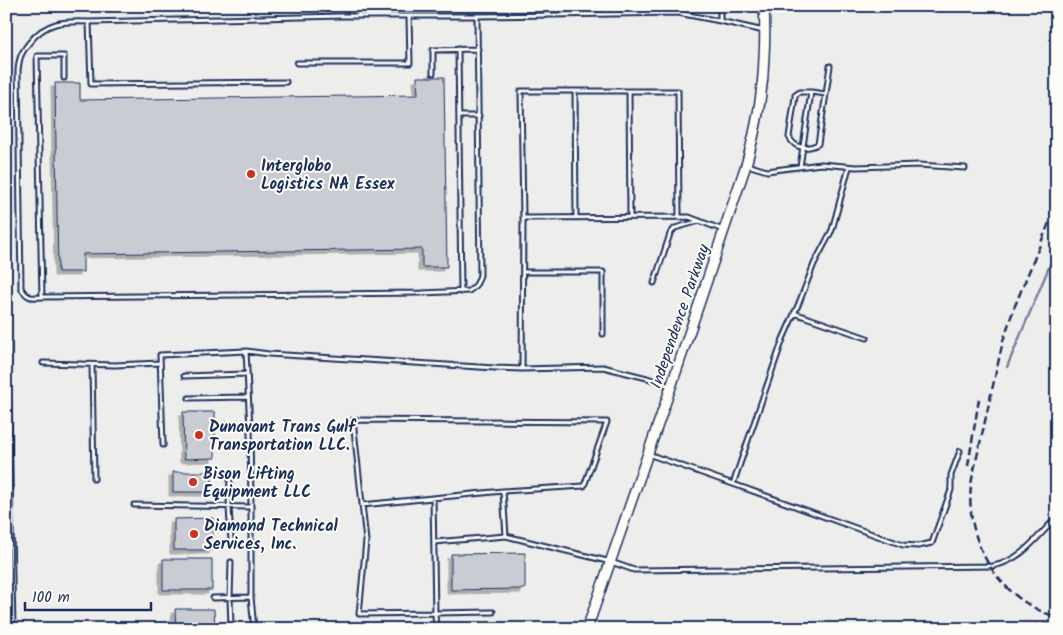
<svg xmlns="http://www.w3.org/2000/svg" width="1063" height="635" font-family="Kalam,sans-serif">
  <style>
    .built { fill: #edeeec }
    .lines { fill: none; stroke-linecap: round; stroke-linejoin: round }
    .stream { stroke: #76819c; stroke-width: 2.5 }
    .building { fill: #c9ccd3; stroke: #1b2f5e; filter: url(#shadow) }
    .lane-casing { stroke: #1b2f5e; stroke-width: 7 }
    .secondary-casing { stroke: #1b2f5e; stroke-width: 12 }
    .lane { stroke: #fdfcf7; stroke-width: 3 }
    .secondary { stroke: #fdfcf7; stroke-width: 9 }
    .rail { stroke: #1b2f5e; stroke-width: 2.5; stroke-dasharray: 8 4; stroke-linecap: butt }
    .poi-dot { fill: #c8321e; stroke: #fdfcf7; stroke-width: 2 }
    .labels { text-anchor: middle; stroke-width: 4; stroke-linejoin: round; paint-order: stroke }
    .poi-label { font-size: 16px; font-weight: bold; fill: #1b2f5e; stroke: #fdfcf7; text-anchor: start }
    .street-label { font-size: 16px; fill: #1b2f5e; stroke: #fdfcf7 }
  </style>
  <defs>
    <filter id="shadow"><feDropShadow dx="-4" dy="4" stdDeviation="0" flood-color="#0004"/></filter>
  </defs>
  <rect width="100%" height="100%" fill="#fdfcf7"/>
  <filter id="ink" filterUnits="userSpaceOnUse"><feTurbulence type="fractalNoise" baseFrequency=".02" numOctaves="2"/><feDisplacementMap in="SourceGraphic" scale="10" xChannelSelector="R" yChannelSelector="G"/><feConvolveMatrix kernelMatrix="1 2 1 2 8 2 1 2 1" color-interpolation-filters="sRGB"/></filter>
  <g filter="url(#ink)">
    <path class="built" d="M6,6H1057V629H6Z"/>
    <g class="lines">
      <path class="stream" d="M1007,367L1057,248"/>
    </g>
    <path class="building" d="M377,6H533L377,9Z
      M417,77H444L447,267H422V249L83,254V272H58L55,83H80V100L418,95Z
      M183,412H215V458L184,459Z
      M173,472H212V492H173Z
      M213,518V550H174V519Z
      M525,553V589L451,590V554Z
      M163,559H212V590H163Z
      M175,609H214L215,629H176Z"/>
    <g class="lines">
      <defs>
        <path id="lane" d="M358,6L359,16
          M720,6V21
          M89,22L342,16H477L678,13L720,21L764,31
          M458,49L461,292
          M297,63H410L409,16
          M433,73V50L478,49
          M64,78V56H37L42,297L422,293L469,291C476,287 478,282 480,275L477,16
          M575,91L576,218
          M629,91L630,217
          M811,92H800L795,95V97L789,137C795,149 807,150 818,144L826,94
          M459,116H479
          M747,165L767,171L821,164L856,167L919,165L965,168
          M800,167L811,92L826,94L830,66
          M523,218L689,217L723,230
          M6,272L13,629
          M523,272H603V334
          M654,283L670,234L675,228L700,221
          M42,297C31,298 27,298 21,288L18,71C19,58 21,53 29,43C46,21 64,21 89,22L91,84L286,82
          M794,313L867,338
          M246,351L250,428
          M43,363L115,365L160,363
          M92,365L94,479
          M522,369L523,218L521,91H678L679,217
          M184,376L247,374
          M189,398L248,397
          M224,425H233L250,428L251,507
          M163,445L160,355L246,351L269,354L495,368L522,369L603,367L647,378L670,386
          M648,454L733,484L783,339L799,303L814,264L832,230L849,167
          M230,478L229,507L231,540
          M733,484L903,545L918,546L932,543L951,490V475L960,451
          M433,498L435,613L493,612
          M134,505L251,507V597
          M362,505L503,491
          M434,542L506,536
          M231,562L230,598L231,626
          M213,598L251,597L254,629
          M436,629L435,613L359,614L366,541L353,420L607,422L584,486L503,491L506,536L611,562L634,570L993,566C1021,561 1038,536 1057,517"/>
        <path id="secondary" d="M587,629L671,387L746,165C756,130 763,94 764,57C765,40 765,23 764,6"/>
      </defs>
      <use href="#lane" class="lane-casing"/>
      <use href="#secondary" class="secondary-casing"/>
      <use href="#lane" class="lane"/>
      <use href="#secondary" class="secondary"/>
      <path class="rail" d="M1049,223L1014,308L1003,341L972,479C962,539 998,600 1057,617
        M968,466L979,399
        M1007,629L1037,625L1057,624"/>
    </g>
  </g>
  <g class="poi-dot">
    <circle cx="251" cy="174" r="5"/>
    <circle cx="199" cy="435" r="5"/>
    <circle cx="193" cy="482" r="5"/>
    <circle cx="194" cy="534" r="5"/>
  </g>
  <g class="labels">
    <g class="poi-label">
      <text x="261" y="171">Interglobo<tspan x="261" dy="18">Logistics NA Essex</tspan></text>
      <text x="209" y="432">Dunavant Trans Gulf<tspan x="209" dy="18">Transportation LLC.</tspan></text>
      <text x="203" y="479">Bison Lifting<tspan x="203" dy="18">Equipment LLC</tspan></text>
      <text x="204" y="531">Diamond Technical<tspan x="204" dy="18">Services, Inc.</tspan></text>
    </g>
    <g class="street-label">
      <text transform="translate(679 316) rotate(-71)" y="6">Independence Parkway</text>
    </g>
  </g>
  <rect width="1063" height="635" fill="none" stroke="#fdfcf7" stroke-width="25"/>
  <rect x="12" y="12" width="1038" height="610" fill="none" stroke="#1b2f5e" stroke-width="2" filter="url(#ink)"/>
  <path d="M25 602v8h126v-8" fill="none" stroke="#1b2f5e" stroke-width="2.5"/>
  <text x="32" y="602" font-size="15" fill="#1b2f5e" stroke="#fdfcf7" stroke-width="4" paint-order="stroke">100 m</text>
</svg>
